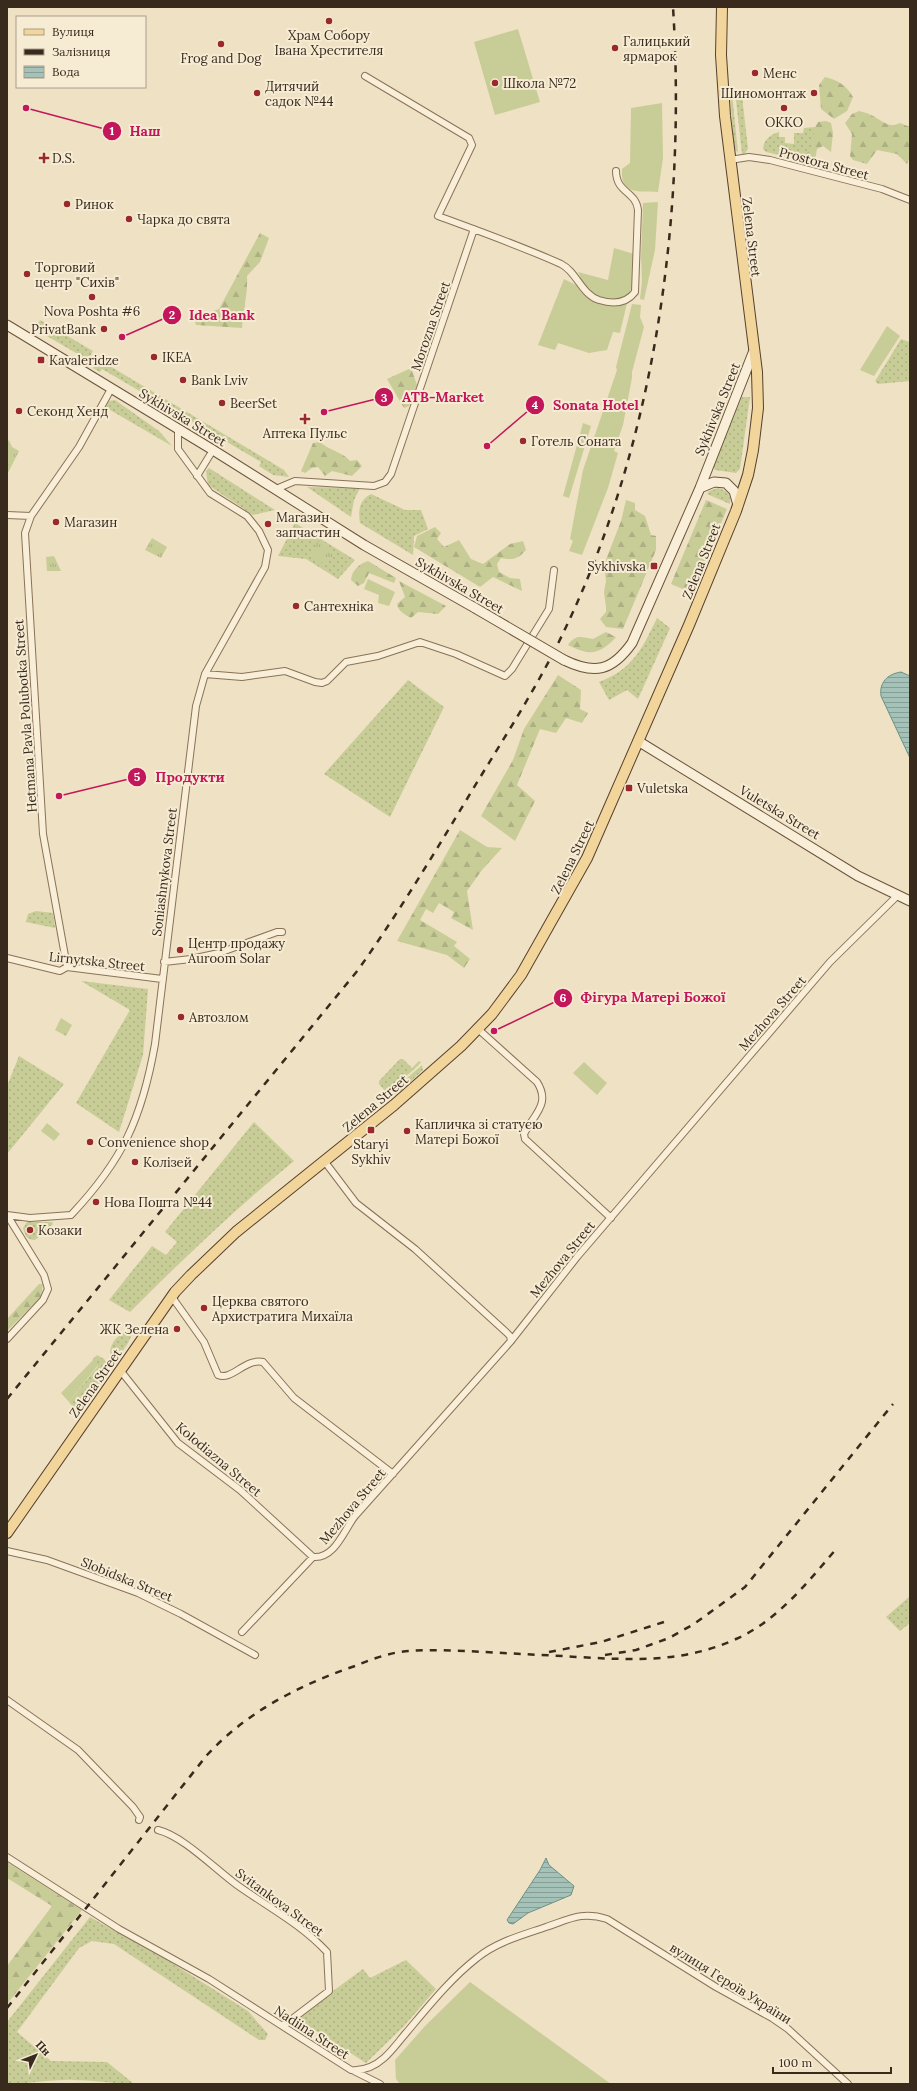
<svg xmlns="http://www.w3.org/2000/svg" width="917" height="2091" font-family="Lora,serif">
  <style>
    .grass { fill: url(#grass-dots) }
    .forest { fill: url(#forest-firs) }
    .park { fill: url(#park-tufts) }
    .garden { fill: #c8cd97 }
    .water { fill: url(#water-rules); stroke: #6c9086 }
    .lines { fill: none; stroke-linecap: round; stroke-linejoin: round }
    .street-casing { stroke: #89725a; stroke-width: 8 }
    .secondary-casing { stroke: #6b533d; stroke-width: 11 }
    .primary-casing { stroke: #57402e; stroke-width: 12 }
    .street { stroke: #f9eed7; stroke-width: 6 }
    .secondary { stroke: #f9eed7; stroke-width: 9 }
    .primary { stroke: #f2d59b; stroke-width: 10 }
    .rail { stroke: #392a1e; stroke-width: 2.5; stroke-dasharray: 7 7; stroke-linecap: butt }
    .secondary-bridge-casing { stroke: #6b533d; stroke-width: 11; stroke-linecap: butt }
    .secondary-bridge { stroke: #f9eed7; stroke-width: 9 }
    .poi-dot { fill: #99292c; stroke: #f6ebd3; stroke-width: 1.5 }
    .labels { text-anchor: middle; stroke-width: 4; stroke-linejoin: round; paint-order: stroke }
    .poi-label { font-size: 13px; fill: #392a1e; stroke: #f6ebd3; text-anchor: start }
    .street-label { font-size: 13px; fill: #392a1e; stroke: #f6ebd3 }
    .leader { fill: none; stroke: #c2185b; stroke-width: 1.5 }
    .callout-dot { fill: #c2185b; stroke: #f6ebd3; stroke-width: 1.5 }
    .mark-label { font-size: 12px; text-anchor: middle; font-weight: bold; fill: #fff }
    .callout-label { font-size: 14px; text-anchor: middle; font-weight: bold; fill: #c2185b; stroke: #f6ebd3; stroke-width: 4; stroke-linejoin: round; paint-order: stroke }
  </style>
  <defs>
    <pattern id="grass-dots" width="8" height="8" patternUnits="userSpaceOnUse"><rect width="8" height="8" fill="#c8cd97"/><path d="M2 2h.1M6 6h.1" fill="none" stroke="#adb082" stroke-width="1.8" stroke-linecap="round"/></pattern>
    <pattern id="forest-firs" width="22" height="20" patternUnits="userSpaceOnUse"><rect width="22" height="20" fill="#c8cd97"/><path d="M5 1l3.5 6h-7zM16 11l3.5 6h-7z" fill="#adb082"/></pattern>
    <pattern id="park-tufts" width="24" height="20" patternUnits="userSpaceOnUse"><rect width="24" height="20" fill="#c8cd97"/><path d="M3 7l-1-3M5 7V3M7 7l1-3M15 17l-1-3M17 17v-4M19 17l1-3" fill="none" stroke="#adb082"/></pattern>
    <pattern id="water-rules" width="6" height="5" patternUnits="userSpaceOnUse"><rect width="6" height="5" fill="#a5c2b9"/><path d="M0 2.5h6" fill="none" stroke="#879e96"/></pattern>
  </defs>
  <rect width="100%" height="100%" fill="#efe1c3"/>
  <path class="grass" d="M735,91H738L742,96L748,149L744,155L742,154Z
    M732,93L738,153L734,148L730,95Z
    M815,127L812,163L766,152L763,149C763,140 771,134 779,132V137H785V143L794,144V133H803L804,128Z
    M40,320L93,351L88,360L35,329Z
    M901,339L910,342V381L878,384L875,381L877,378Z
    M98,359L284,470L289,477L273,475L259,466L261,462L102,369L100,372L93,368Z
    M742,397H750L740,469L736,473L715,470L713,466Z
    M115,400L159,431L172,446L105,407L109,401Z
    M209,468L275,510L253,515L208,485L206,471Z
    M307,487L360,488L354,500L351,517Z
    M718,488C726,490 732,495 730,504L707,494L709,491Z
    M371,494L405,510H421L428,529L414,536L413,555L360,523C358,511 359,500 371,494Z
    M295,523L355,560L338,579L306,559L278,556Z
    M657,618L670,628L638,699L627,690L609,700L599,682C633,669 642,649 657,618Z
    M408,680L444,707L390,817L324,774Z
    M36,911L53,913L55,928L26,922L28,914Z
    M81,981L148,989L143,1055L119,1132L76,1103L130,1010Z
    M19,1056L64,1084L7,1154V1086Z
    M400,1059H403L412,1068L419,1061L421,1062C418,1067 391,1089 386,1092L379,1084V1081Z
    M422,1065L423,1070L397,1094L392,1095L389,1094Z
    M254,1122L294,1161C236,1208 182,1260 130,1312L109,1300L152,1246L166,1255L177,1242L165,1232Z
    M27,1222H52L53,1224L35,1240C27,1240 25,1235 23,1228Z
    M128,1329L134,1330L128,1343L114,1364C105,1348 114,1338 128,1329Z
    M97,1355L104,1359L110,1369L79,1414L69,1402L98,1366L92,1360Z
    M910,1596V1623L900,1631L886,1617Z
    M90,1917L167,1960L248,2011L268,2034L265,2040H259L114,1944L92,1941L79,1948L17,2032L51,2061L107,2062L134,2084C115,2084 95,2080 75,2080C53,2079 30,2084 7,2084V2022Z
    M406,1960L436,1989L404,2026L366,2063L296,2018L363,1969L370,1978Z"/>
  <path class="forest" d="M825,77C838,80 846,85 853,97L847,111L834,119L821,109L819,85Z
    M859,111C863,112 868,113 871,115C882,120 888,129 900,123L910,127V157L907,164L897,154L877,150L867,164L853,160L850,156L852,134L845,123L852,114Z
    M826,121L831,123L833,133L831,152L823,146L817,149L815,161L811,163L798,161L796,157H803L813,147L814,129L818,122Z
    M260,233L269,238L260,262L247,276C248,294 243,310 242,328L196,325L194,318L219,309Z
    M411,368L417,385L409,406L404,408L387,379Z
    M320,442C330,451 343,452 350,461L357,460L362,466L352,476L332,471L325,476L318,467L312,468L305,473L301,471L313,443Z
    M626,500L635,503V510L645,516L651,535L656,536V550L623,629L606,627L600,619L606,612V607L604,592L606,581L604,565L621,521Z
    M706,500L727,509L692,593L671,584Z
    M435,527L441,533L437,539L444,547L459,540L471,559L483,564L510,544L523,541L526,550C517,560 513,560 501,558L497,564L499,572L510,578L520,579L522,591L493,577L480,587L414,547L417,536Z
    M368,561L396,578L394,583L369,573L364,583L358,586L351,580C352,570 359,564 368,561Z
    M399,581L446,606L438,614L418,612L411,618C405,615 398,611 397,604L405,597Z
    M606,632L616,637C600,655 589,656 568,645C576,634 581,637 593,639Z
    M558,675L581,690L580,709L588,713L582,723L566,718L556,733L540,729L517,785L535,801L515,841L481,816L513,760L524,729Z
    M460,830L487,847L502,848L482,870L467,891L473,930L451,918L454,912L439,903L433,913L426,909L420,920L457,942L454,946L470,959L464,968L447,955L397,941Z
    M39,1284H43L41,1297L7,1331V1319Z
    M7,1862L82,1910L7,2004V1966L52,1906L7,1878Z"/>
  <path class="park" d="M9,440L12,447L19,451L7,475V442Z
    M152,538L167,547L161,558L145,550Z
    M317,541L336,554L326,565L309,554Z
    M54,556L61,571H47L46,557Z
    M61,1018L72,1025L66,1036L55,1030Z
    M47,1123L60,1134L54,1141L41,1131Z"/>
  <path class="garden" d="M518,29L540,102L495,115L474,42Z
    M662,103L663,158L658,192C638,191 620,195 622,169L630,163L631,108Z
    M658,202L655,250L644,300L640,299L642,281L641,257L643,203Z
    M614,248L634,254C633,265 636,284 629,294C621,304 597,299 589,291C584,286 581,278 578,272L608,280Z
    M564,279L576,285L593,300L612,305L627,303L620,333L613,332L607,350L589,353L558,343L555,350L538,345Z
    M632,304L641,305L640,317L644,327L632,372V378L623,425L614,451L618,453L608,488L582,555L569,551L573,541L570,539L583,470L617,370L616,367Z
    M887,326L900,336L874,376L860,370Z
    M583,423L591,426L569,498L563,496Z
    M368,579L395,592L389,606L378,603L379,595L364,589Z
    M584,1062L607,1083L597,1095L573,1073Z
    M93,1360L98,1365L69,1402L61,1393Z
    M470,1982L611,2084H400L396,2079L395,2060L425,2026Z"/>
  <path class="water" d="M901,672L910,676V758L881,696C879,683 887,674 901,672Z
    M546,1858L549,1865L574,1886L571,1895L528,1913L513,1924L509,1923L507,1920L540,1870Z"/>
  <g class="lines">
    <defs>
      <path id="street" d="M365,76L469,138L472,145L438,216C479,231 521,246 561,264C577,272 581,294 599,300C612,304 626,304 635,292L638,210C636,191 616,193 616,171
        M730,160L749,157L770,160L882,189L910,200
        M197,476L213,450
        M276,489L295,481L374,486L385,482L391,474L474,229
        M7,515L31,516
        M205,674L242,677L285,671L315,682L322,683L327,681L346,662L378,656L420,642L456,654L505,676L512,669L549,609L554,570
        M7,958L60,971L67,967L162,979
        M164,962L191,959L219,953L277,932H282
        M67,967L43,834L25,533L31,516L79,447L111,389
        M478,1029L537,1082C551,1104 534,1114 524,1134L525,1139L611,1218
        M325,1162L356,1203L415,1249L506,1332L510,1336L511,1341
        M7,1215L30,1218L71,1215C123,1160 142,1118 155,1044L196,706L205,674L265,567L268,550L259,531L247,516L210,493L178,449V429
        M7,1215L44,1275L48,1289L43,1300L7,1339
        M172,1297L204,1342L218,1375C232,1381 245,1358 263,1362L294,1398L393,1474
        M120,1370L178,1443L240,1490L313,1557
        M7,1551L47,1560L138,1593L181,1614L255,1655
        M242,1632L313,1557C335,1559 344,1530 355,1516L511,1341L577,1257L830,962L898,895
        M7,1700L78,1750L133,1807L140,1817L139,1820
        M158,1830C183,1836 215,1869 237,1885C268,1907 301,1924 327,1952L329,1991L283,2026
        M7,1857L119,1929L209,1979L351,2070C363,2071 375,2066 384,2058C392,2051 399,2041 406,2033C428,2007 450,1979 477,1958C496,1942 523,1935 546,1927C570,1919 582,1911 607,1919L716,1987L772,2018L788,2029L848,2084
        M354,2071L380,2084"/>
      <path id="secondary" d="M7,325L213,450L364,545L475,608
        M700,488L714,482L726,483L734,491L738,505
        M564,660C595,675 612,671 632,643L700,488L753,353
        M638,741L858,876L910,901"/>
      <path id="primary" d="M7,1533L175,1292L191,1275L236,1232L394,1105L461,1046L492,1014L521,975L587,858L689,625L736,511L748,475L753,450L758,408L757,372L725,116L721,55L722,7"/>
    </defs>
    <use href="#street" class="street-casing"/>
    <use href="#secondary" class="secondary-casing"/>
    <use href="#primary" class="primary-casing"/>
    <use href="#street" class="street"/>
    <use href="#secondary" class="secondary"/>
    <use href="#primary" class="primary"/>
    <path class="rail" d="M7,1399L358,970C397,915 432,857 467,799C501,742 538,687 566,627C656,438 686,214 673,7
      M549,1652L601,1642L667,1621
      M605,1655L636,1650L669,1638L694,1624L745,1587L893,1404
      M7,2008L207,1755C247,1712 299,1685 355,1666C372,1659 391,1652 409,1651C435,1649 461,1651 486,1652C517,1654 547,1655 577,1657C633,1660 683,1663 736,1639C777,1621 808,1582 837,1548"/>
    <defs>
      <path id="secondary-bridge" d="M475,608L564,660"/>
    </defs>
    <use href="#secondary-bridge" class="secondary-bridge-casing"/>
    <use href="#secondary-bridge" class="secondary-bridge"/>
  </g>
  <g class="poi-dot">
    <circle cx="329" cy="21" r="4"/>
    <circle cx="221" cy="44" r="4"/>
    <circle cx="615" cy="48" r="4"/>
    <circle cx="755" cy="73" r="4"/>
    <circle cx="495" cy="83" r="4"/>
    <circle cx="257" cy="93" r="4"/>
    <circle cx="814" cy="93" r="4"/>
    <circle cx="784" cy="108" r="4"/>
    <path d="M42 152h4v4h4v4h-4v4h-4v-4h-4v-4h4z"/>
    <circle cx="67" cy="204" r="4"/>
    <circle cx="129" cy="219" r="4"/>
    <circle cx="27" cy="274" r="4"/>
    <circle cx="92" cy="297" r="4"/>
    <circle cx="104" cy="329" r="4"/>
    <circle cx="154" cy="357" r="4"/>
    <rect x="37" y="356" width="8" height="8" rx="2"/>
    <circle cx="183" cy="380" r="4"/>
    <circle cx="222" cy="403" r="4"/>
    <circle cx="19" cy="411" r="4"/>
    <path d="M303 413h4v4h4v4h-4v4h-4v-4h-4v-4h4z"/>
    <circle cx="523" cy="441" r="4"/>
    <circle cx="56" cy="522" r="4"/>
    <circle cx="268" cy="524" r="4"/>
    <rect x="650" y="562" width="8" height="8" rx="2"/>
    <circle cx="296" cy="606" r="4"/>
    <rect x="625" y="784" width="8" height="8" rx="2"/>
    <circle cx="180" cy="950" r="4"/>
    <circle cx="181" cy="1017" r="4"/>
    <rect x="367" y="1126" width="8" height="8" rx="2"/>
    <circle cx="407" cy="1131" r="4"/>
    <circle cx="90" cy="1142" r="4"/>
    <circle cx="135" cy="1162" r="4"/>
    <circle cx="96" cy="1202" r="4"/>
    <circle cx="30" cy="1230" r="4"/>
    <circle cx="204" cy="1308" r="4"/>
    <circle cx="177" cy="1329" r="4"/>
  </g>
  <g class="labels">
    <g class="poi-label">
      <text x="329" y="40" text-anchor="middle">Храм Собору<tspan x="329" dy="15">Івана Хрестителя</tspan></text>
      <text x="623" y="46">Галицький<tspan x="623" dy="15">ярмарок</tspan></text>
      <text x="221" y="63" text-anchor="middle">Frog and Dog</text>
      <text x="763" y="78">Менс</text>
      <text x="503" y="88">Школа №72</text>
      <text x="265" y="91">Дитячий<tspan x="265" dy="15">садок №44</tspan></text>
      <text x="806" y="98" text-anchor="end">Шиномонтаж</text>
      <text x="784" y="127" text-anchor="middle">OKKO</text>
      <text x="52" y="163">D.S.</text>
      <text x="75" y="209">Ринок</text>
      <text x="137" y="224">Чарка до свята</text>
      <text x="35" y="272">Tорговий<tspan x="35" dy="15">центр "Сихів"</tspan></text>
      <text x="92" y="316" text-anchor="middle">Nova Poshta #6</text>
      <text x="96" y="334" text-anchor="end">PrivatBank</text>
      <text x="162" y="362">IKEA</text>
      <text x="49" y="365">Kavaleridze</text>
      <text x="191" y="385">Bank Lviv</text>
      <text x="230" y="408">BeerSet</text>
      <text x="27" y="416">Секонд Хенд</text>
      <text x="305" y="438" text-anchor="middle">Аптека Пульс</text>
      <text x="531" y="446">Готель Соната</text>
      <text x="276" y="522">Магазин<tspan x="276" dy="15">запчастин</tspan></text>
      <text x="64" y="527">Магазин</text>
      <text x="646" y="571" text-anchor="end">Sykhivska</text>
      <text x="304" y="611">Сантехніка</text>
      <text x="637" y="793">Vuletska</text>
      <text x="188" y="948">Центр продажу<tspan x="188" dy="15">Auroom Solar</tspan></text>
      <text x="189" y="1022">Автозлом</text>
      <text x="415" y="1129">Капличка зі статуєю<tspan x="415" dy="15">Матері Божої</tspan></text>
      <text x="98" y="1147">Convenience shop</text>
      <text x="371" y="1149" text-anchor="middle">Staryi<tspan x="371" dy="15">Sykhiv</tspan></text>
      <text x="143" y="1167">Колізей</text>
      <text x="104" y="1207">Нова Пошта №44</text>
      <text x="38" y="1235">Козаки</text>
      <text x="212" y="1306">Церква святого<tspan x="212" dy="15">Архистратига Михаїла</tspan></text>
      <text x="169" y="1334" text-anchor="end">ЖК Зелена</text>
    </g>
    <g class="street-label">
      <text transform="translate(824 163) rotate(15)" y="5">Prostora Street</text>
      <text transform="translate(752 237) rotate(83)" y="5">Zelena Street</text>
      <text transform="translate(430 326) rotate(-71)" y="5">Morozna Street</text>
      <text transform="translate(717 409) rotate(-68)" y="5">Sykhivska Street</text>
      <text transform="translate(183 417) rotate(31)" y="5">Sykhivska Street</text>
      <text transform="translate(701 561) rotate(-68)" y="5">Zelena Street</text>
      <text transform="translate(460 585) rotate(30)" y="5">Sykhivska Street</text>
      <text transform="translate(25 716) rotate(-94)" y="5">Hetmana Pavla Polubotka Street</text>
      <text transform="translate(780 812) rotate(31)" y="5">Vuletska Street</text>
      <text transform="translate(572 857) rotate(-64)" y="5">Zelena Street</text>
      <text transform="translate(164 872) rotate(-83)" y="5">Soniashnykova Street</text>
      <text transform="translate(97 961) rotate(6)" y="5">Lirnytska Street</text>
      <text transform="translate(772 1013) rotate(-49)" y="5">Mezhova Street</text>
      <text transform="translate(375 1103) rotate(-40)" y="5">Zelena Street</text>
      <text transform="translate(562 1259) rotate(-51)" y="5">Mezhova Street</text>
      <text transform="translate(95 1383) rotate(-55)" y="5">Zelena Street</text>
      <text transform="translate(219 1459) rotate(40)" y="5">Kolodiazna Street</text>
      <text transform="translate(352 1506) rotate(-50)" y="5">Mezhova Street</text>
      <text transform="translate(127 1579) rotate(22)" y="5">Slobidska Street</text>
      <text transform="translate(280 1902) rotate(36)" y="5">Svitankova Street</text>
      <text transform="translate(731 1983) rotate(32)" y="5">вулиця Героїв України</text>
      <text transform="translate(312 2032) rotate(33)" y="5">Nadiina Street</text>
    </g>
  </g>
  <path class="leader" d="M26 108L112 131M122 337L172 315M324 412L384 397M487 446L535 405M59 796L137 777M494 1031L563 998"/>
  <g class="callout-dot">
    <circle cx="26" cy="108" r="4"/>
    <circle cx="122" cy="337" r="4"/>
    <circle cx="324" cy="412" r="4"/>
    <circle cx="487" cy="446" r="4"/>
    <circle cx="59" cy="796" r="4"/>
    <circle cx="494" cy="1031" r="4"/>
    <circle cx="112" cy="131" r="10"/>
    <circle cx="172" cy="315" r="10"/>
    <circle cx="384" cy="397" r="10"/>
    <circle cx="535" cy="405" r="10"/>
    <circle cx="137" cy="777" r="10"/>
    <circle cx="563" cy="998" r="10"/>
  </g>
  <g class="mark-label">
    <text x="112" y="135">1</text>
    <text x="172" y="319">2</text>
    <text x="384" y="402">3</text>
    <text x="535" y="409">4</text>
    <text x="137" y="781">5</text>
    <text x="563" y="1002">6</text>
  </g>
  <g class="callout-label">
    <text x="145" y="136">Наш</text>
    <text x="222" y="320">Idea Bank</text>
    <text x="443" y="402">ATB-Market</text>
    <text x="596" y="410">Sonata Hotel</text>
    <text x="190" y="782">Продукти</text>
    <text x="653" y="1002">Фігура Матері Божої</text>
  </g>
  <rect width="917" height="2091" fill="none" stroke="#392a1e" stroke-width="16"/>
  <rect x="16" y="16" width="130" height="72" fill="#f6ebd3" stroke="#aa9e8b"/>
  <rect x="24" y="29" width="20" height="6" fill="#f2d59b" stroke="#aa9e8b"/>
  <text x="52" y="36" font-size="12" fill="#392a1e">Вулиця</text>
  <rect x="24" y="49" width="20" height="6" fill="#392a1e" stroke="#aa9e8b"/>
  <text x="52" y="56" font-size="12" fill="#392a1e">Залізниця</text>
  <rect x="24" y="66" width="20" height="12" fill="url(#water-rules)" stroke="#aa9e8b"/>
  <text x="52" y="76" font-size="12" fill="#392a1e">Вода</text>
  <g transform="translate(36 2055) rotate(47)" stroke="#f6ebd3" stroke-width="3" paint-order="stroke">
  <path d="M0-3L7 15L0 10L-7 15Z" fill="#392a1e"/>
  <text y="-6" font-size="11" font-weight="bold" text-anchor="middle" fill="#392a1e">Пн</text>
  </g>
  <path d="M773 2067v6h118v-6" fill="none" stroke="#392a1e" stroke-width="2"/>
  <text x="779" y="2067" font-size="12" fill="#392a1e" stroke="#f6ebd3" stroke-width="3" paint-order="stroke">100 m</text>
</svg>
